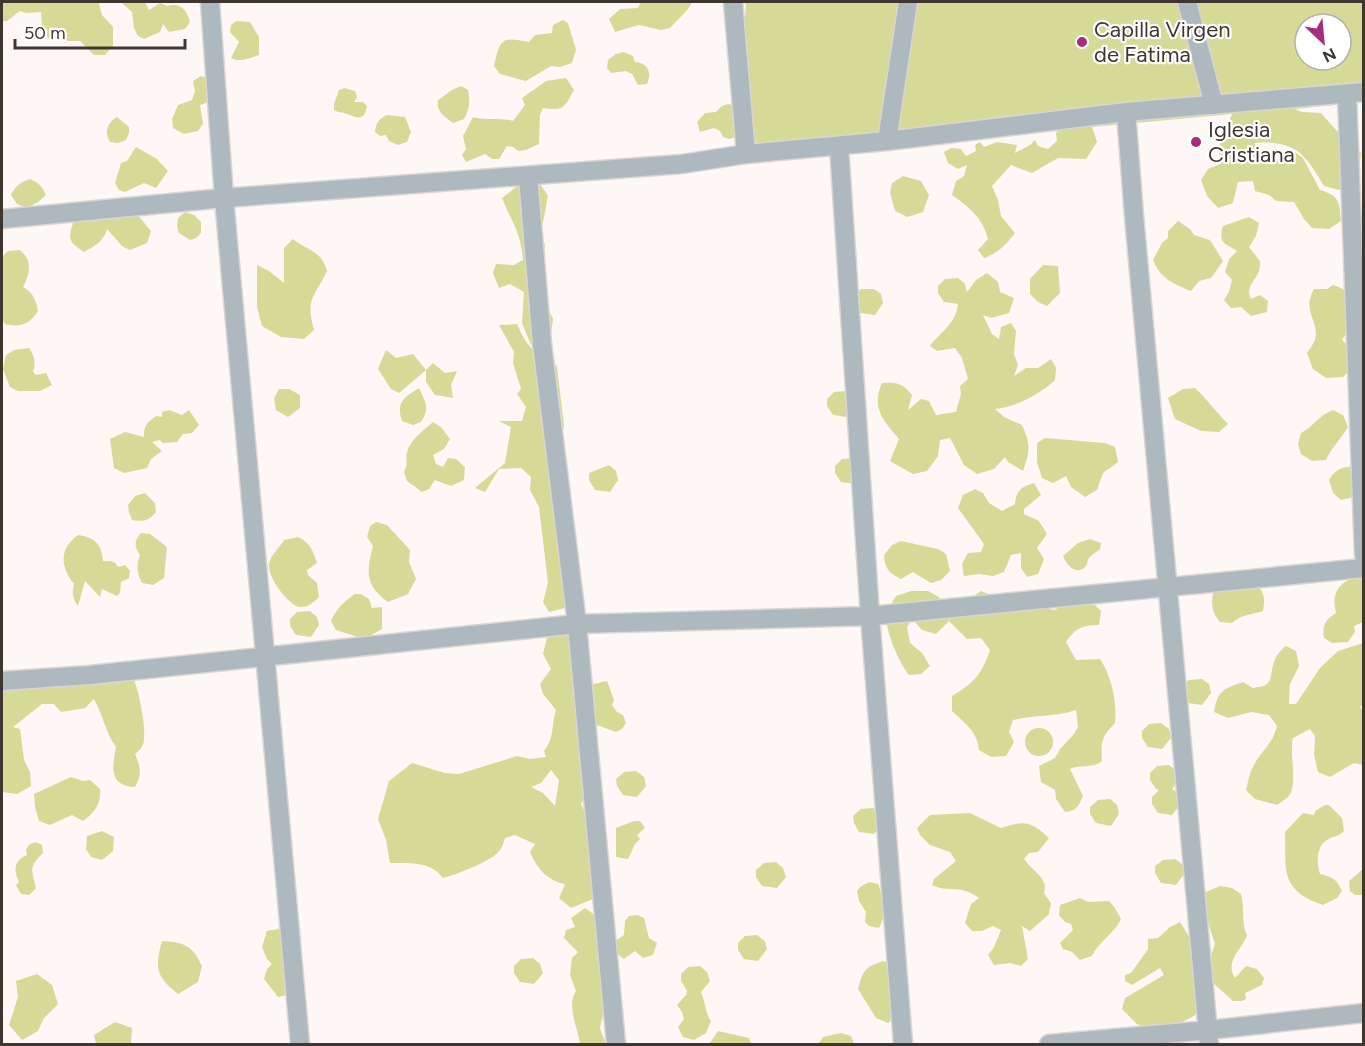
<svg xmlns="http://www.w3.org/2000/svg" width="1365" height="1046" font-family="Figtree,sans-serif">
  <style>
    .green { fill: #d5da97; fill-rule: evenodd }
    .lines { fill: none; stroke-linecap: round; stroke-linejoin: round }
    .minor-casing { stroke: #dbd5d2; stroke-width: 21 }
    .minor { stroke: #aeb9bf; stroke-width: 18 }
    .poi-dot { fill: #aa2b7b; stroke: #fff; stroke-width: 2 }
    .labels { text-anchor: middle; stroke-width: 4.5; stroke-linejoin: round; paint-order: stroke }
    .poi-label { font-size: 22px; fill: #3f3630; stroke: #fff; text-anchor: start }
  </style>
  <rect width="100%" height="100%" fill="#fdf8f5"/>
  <path class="green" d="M2,2H100L99,4L102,15L113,27V46L105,55H94L80,41H50L42,26L41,12L26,13L20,11L7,21H2Z
    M121,2H145L149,10L160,3L167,6C180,2 187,10 190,22L185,29L169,32L163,24L160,32L144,39L138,36L134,28L132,12Z
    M641,2H692L688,9L670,28L661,30L639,25L615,32L609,19L620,9L638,8Z
    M745,2H1363V102L1295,109L1302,112L1321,113L1335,129L1361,153L1359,172L1339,190L1324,186C1305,154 1296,140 1255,143L1258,155L1270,163H1276L1283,155L1292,150L1303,158L1320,190C1340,196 1339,201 1341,221L1329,229L1312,228L1304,219L1294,202L1276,201L1269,195L1255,191L1253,181L1238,182L1233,203L1218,208L1207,196L1201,180L1208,169L1222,163L1218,149L1232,114L1092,127L1097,142L1086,159L1058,158L1032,173L1011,165L992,186L998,200L1001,216L1015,233C1006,245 998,253 984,258L978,250L988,239C983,218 969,207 952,195L956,181L964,176L967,165L958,169L948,163L944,152L951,148L961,149L966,156L976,151L975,145L980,142L984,147L997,142L1017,145L1015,153L1030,145L1035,140L1038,146L1048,149L1057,141L1056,133L1058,130L734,159L736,137L729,139L723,137L720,131L714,128L700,132L697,122L705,113L716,112C722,104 729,102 738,107L746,5ZM1305,24H1341V60H1305Z
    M563,20L568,23L576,50L572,63L560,67L551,66L526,81L500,74L494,66C500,39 501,36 529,42L535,35L552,33L553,25Z
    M236,21L250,22L259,37V55C249,58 241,63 231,58L239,42L230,32L231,25Z
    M624,52L633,56L635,62C648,63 652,72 647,84L638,85L632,74L626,71L611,73L607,68L608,60L616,54Z
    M201,76L207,78L210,95L206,103L200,105L203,124L198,131L184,134L173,128L172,119L178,105L192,100L195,91L193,81Z
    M566,78L574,90C564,108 564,111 543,108L540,115L539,144L526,150L518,151L513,147L507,146L499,159H492L485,154L466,162L462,155L466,149L463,136L473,117C486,121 500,117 513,121L525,105L522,98L546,81Z
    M461,86L468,90C470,102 470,108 464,119L453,123C444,116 436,112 438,100L452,90Z
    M344,88L355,91L357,97L354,102H363L367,106C364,124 355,116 344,113C341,112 337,112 334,110V104L339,90Z
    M387,115L405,117L411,132L407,142L398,145L389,141L386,135L380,136L375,132C376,122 379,119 387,115Z
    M117,117L129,127V133L126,140L118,143L110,142C104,132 107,123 117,117Z
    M136,147L157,159L168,171L156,188L144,183L125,192L119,190L115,183L121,163L127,161Z
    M903,176L921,181L929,195L923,212L907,217L895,211L890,193L892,183Z
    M30,179C38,182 43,187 46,195L38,202L27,208L17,204L11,195C14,187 22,181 30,179Z
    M539,182L548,196L541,233L545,245L543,256L546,270V304L553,319L551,335L542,344L531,345L522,323L524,292L510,284L499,288L493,273L496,264L514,265L523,260C521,232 512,223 502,198L520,184Z
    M185,212L194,215L201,222V233L196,238L190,240L179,233L177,226L178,218Z
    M136,213L151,231L147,243L130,250L122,246L107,229C104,241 95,246 84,252C70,242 67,241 73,223L85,216L104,219L111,215Z
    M1249,217L1259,223L1256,236L1249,247L1260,261C1260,264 1260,268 1259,271C1255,282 1245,286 1251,299L1260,295L1268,301L1267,312L1251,316L1241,307L1231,308L1224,300L1229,292L1232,280L1225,272L1229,259L1237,251C1224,243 1218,243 1223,226Z
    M1178,221L1190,229L1194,235L1210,240L1223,261L1211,278L1199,281L1191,291C1173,284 1160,278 1153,260L1162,243L1168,238V231Z
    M293,239C308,251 322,251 327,271C315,297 305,297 314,330L304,339L281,337L262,326L257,307V265L269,271L284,283V248Z
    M20,250C33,261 30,273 23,287C33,292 36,300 38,311C29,324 21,328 5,324L2,319L3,289L2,257L8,251Z
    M1043,265L1058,266L1060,293L1047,306L1038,302L1030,294V279Z
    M987,273L998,282L1000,292L1014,298L1009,313L991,318L983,315L992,334L999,339L1001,327L1011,323L1016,331L1014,354L1018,365L1014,376L1026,368H1038L1051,359L1056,368L1055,380C1040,394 1016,407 995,409L1004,417L1022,425C1031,445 1030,451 1023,471L1008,462L1005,457L994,469L977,474L964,465L950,438L940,440L938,456L927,471L913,474L890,461L899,439C883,420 871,408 882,383C896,382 903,383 912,395L908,410L921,399L929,401L936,415L956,412L961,394L960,386L968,379L962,358L955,348L937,351L930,346C941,331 956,324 958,304L944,302L938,293V286L945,279L958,278L965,284L967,292L976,280Z
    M1333,285C1353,291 1353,301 1355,320L1342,340L1354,351L1358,363L1343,377L1326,378L1313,369L1307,353C1310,349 1313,344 1315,340C1320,321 1301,311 1314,289H1327Z
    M861,289H874L881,294L883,303L875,315L860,313L854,303V296Z
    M517,324C527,347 535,355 557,366L564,426L558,449L566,461V485L574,596L565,608L549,612L543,602L548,583L539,507L530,490L531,477L521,468L499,469L485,492L475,488L505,463L511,427L499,421H522L526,407L517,394L521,389L513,363L514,352L499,325Z
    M29,348C35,357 36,363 33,372L36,375L46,373L52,385L40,391H18L10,387L3,369L6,355L14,350Z
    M386,350L396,358L413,354L426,370L433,363L445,373L457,371L451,385L453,398L435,395L426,382V370L399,393L391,389L378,369Z
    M419,388C426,403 430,408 421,422L413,425L402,421C396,402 403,398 419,388Z
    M1195,388C1207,399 1216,412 1228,424L1219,432L1201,431L1175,419L1168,398L1183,389Z
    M279,389H289L300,395V408L288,417L276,410L274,398Z
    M846,391L856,406L847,417L833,415L827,406V399L834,392Z
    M169,410L182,415L189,410L199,425L192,433L183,434L177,442L163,443L160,440L152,442L162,451L151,459L147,468L124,473L114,468L110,439L125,432L144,437C143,426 148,422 156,416L162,417V412Z
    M1333,410L1343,415L1348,427C1341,439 1331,448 1326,460L1312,461L1301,454L1298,444L1301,433C1314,426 1319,415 1333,410Z
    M433,422L441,427L450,439L444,449L433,455L436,464L443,467L448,458L456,459L465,467L464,480L451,486L435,480L429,489L422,492L407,481L404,472C409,461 405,462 407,453C409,441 424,430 433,422Z
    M1045,438L1105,443L1115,447L1118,462L1103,473L1097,490L1085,497L1071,487L1066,476L1053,483L1042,478L1037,462V443Z
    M855,458V484L841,482L835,473V466L842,459Z
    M609,465L616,471L618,480L610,492L595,490L589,480V473Z
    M1356,466L1363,495L1341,500L1333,493L1329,480C1336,468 1343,467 1356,466Z
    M1034,483L1041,495L1024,509V514L1039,521L1047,534L1037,548L1044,559L1038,574L1027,577L1021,568V553L1011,555L1004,572L993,576L979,574L964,576L962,564L968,553L981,552L984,544L958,508L963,495L975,489L983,493L989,503L1002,511L1015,504C1016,490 1021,487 1034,483Z
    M145,493L155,503L156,512C149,521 143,522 132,520L129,512L128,505L135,496Z
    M376,522L387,525L410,550L409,562L416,579L408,594L388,602C365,586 366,572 373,546L367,537L370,526Z
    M141,533L150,534L167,547L164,578L153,585L142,583C137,573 136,566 140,555C134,547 134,540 141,533Z
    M78,535C94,537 102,544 103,561C111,561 114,560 118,567L125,565L130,571L129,578L121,582L120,593L117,596L102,589L100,597L85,581L78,606C72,598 72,593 74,584C60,566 59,549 78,535Z
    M298,537C310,543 313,550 317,563L307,570L308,575L317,583L319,597C314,602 308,608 299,607C287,604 267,576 269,564C270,556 280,547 284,540Z
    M1090,539L1101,543L1100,549C1097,552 1091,555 1089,558C1086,563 1089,563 1085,567C1075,576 1066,564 1063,556L1078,543Z
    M901,541L938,549L946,554L950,571L941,580L931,583L913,572L901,579C890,574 884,568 884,555L892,545Z
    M1355,577H1363V622L1354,626L1355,632L1348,642L1332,643L1324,638C1322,625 1325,620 1336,613C1331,594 1338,583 1355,577Z
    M1255,584C1265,591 1265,599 1263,611C1251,615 1242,614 1232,623L1220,622C1212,612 1211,606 1213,592L1226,589L1232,591Z
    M911,591H928L939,597L949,620L957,599H969L981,591L988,594L1006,610L1036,607L1054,610L1085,595L1101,611L1099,625C1083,625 1075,628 1066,642L1076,660L1100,659C1112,677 1117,702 1115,723C1101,737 1101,742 1102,761C1092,769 1081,764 1070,769L1083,796C1079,806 1076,811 1065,812L1056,799L1055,790L1041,782L1039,766L1055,758L1060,749L1074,734L1078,727L1076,710C1055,717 1034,715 1013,720L1009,732L1014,742L1006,756L991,757L979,750C977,730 965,724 952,711V696C974,683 982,674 990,650L981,638L967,639L949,621L936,634L922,630L912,619L907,627L910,643L922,653L930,666L921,674L909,675C900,665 883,627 887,613C889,607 893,601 896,596Z
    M355,594H361L369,599L372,608L382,607V629L364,639L336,630L331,621C336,609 344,601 355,594Z
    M310,611L317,617L319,625L311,637L296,635L290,626V619L297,612Z
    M576,633L582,667L592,680L593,684L607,681L614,700L612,705L617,712L623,715L626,723L622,729L616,732L594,724L589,789L581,804L593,829L598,897L571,908L559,898L565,884C546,880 537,868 530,852L535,844L515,835L505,838C504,842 502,848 499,851C492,861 455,875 443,878C431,861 409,863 390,863L386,840L378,819L389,781L412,763L445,773L459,774L517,756L530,759L546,757L544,751C555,737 551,726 556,710L543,694L540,684L551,669L543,654L547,638L555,634ZM551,770L559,780L555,806L543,793L531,787L541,783Z
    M1363,643L1364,706H1360L1363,713V765L1354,763L1330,777L1318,772L1314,754L1315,736L1310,729L1293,738C1289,752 1298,784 1289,796C1286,799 1281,802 1277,805L1255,799L1246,790C1248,783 1249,774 1253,767C1261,750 1272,746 1277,726L1269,715L1251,712L1228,718L1214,712C1218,690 1223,689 1243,682L1253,688C1257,687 1264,687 1267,684C1275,678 1267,660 1286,646L1296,651L1299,666L1290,684L1289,704H1296L1320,668L1338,651Z
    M132,675C138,687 149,734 142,747C140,750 137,752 135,754C141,768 142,774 135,787C109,786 112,768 116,747C106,734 103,715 94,699L85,708L61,712L54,704H42L13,727L20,729L24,760L30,772L31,786L17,794L2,792V688Z
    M1202,679L1209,684L1211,693L1202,705L1188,703L1182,693V686L1189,680Z
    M1161,723L1169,729L1171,738L1162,749L1148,747L1142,738V731L1149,724Z
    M1025 742a14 14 0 1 1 28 0a14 14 0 1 1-28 0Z
    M1169,765L1177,771L1179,780L1172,789L1179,794L1181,803L1172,815L1158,813L1152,804V797L1159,790L1156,789L1150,780V773L1157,766Z
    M636,771L644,777L646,786L637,797L623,795L617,786L616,779L624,772Z
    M71,777L83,781L90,780L100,789C101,804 95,812 83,821L72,815L50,825L39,821L35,807L34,794Z
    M1110,799L1117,805L1119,814L1111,826L1096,823L1090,814V807L1098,800Z
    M1325,805H1329L1342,818L1344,831C1339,836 1336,836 1330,838C1316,845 1316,861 1320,874C1332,877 1337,879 1342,891L1337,898L1323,905C1280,890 1286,871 1285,832L1303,813L1314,815L1315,811Z
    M873,808L880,814L883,823L874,834L859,832L854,823L853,816L861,809Z
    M970,813L1001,828C1024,820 1031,821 1049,838L1038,852L1029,853L1024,859C1032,871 1049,878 1044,893L1051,903L1049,914L1030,931L1022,926L1028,959L1021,966L1010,963L994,965L988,955L994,947L1001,930L993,926L982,931H972L965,923L971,904L979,898C959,883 951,894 932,885L934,879L956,861L950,852L930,845L920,835L917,828L930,815Z
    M634,821H640L645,828L637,835L640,839L635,844L628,859L616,857V828Z
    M102,831L114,837L113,851L102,860L91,857L86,849L87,836Z
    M36,842L42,845L43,853C28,867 32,871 36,888L29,895L21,894L16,885L19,882C13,871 14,860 27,855L26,849L30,844Z
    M1175,859L1182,864L1185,873L1176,885L1161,883L1155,873V866L1163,860Z
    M776,862L783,868L786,877L777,888L762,886L756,877V870L764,863Z
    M1363,869V895H1355L1350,891L1349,881Z
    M869,882L878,884C884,901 888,911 879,928L869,926L865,922L866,912L859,901L857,891L860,887Z
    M1220,886L1232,888L1241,894C1245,908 1241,924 1247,935C1242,950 1224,961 1235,978L1246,966L1257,969L1264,978L1262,985L1245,993L1246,999L1242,1001H1233L1214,984L1209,977L1207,966L1215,944L1199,895Z
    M1080,898L1088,902L1109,901L1115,908L1121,919C1114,934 1099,941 1092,956L1080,960L1072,952L1063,949L1060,943L1073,930L1071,924L1065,922L1059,915L1060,905Z
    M585,908L599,918L605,1007L600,1028L606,1044H580C578,1028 566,1005 576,991L570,975L572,958L578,952L564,938L566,930L575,927L571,918Z
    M638,915L644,918L649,938L657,943L653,955L643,958L635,951L624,959C616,954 614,950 615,941L624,935L625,921L629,916Z
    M1180,922L1193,943L1199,964L1194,989L1198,1010L1194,1016L1162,1032L1137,1024L1122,1009L1125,998L1164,975L1160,968L1132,985L1125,981V975L1131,973L1148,949V939L1158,938L1170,927Z
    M283,928L299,937L302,954L292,963L296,993L278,997L264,979L267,969L272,964L267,959L262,947L267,931Z
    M757,935L765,941L767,949L758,961L744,959L738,950V943L745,936Z
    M162,941C184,942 193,946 202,966L198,982L178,994C155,976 155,967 162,941Z
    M533,958L540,964L543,973L534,984L520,982L514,973V966L521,959Z
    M883,961L904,968L895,1017L888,1023L876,1018L858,989C864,969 864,968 883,961Z
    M700,966L707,972L710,981L701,992C705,1001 706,1015 711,1021L706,1033L694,1040L683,1037L678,1027L684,1019L682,1012L677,1005L686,995L687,991L681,981V974L688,967Z
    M37,974L52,985L58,1004L44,1018L38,1031L22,1040L9,1025L18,997L16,981Z
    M115,1022L132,1028L131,1044H96L94,1035Z
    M718,1031L749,1038L751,1044H709Z
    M841,1033L851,1036L854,1044H818L823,1037Z"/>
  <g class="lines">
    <defs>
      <path id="minor" d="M210,2L224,198L300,1044
        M733,2L746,154
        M1187,2L1214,105
        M1347,94L1364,555
        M1126,112L1134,216L1209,1044
        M887,141L908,2
        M839,146L870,616L903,1044
        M528,176L542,344L577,624L616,1044
        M2,219L224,198L682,164L746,154L887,141L1126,112L1364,92
        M2,681L90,675L577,624L870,616L1364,568
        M1049,1044L1209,1030L1364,1013"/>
    </defs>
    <use href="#minor" class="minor-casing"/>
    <use href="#minor" class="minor"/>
  </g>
  <g class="poi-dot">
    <circle cx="1082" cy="42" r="6"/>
    <circle cx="1196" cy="142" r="6"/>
  </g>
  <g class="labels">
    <g class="poi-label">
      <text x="1094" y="37">Capilla Virgen<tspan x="1094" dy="25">de Fatima</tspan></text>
      <text x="1208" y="137">Iglesia<tspan x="1208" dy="25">Cristiana</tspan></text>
    </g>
  </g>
  <rect width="1365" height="1046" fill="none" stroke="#3f3630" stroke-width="6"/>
  <g transform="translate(1323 42) rotate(154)"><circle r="28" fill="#ffffff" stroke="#b2afac" stroke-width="1.5"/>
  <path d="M0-4.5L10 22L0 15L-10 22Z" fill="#aa2b7b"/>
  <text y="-9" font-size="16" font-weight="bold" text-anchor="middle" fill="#3f3630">N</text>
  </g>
  <path d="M15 39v9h170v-9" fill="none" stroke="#3f3630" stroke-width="3"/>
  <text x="24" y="39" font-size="18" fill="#3f3630" stroke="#ffffff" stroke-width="4.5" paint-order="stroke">50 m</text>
</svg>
